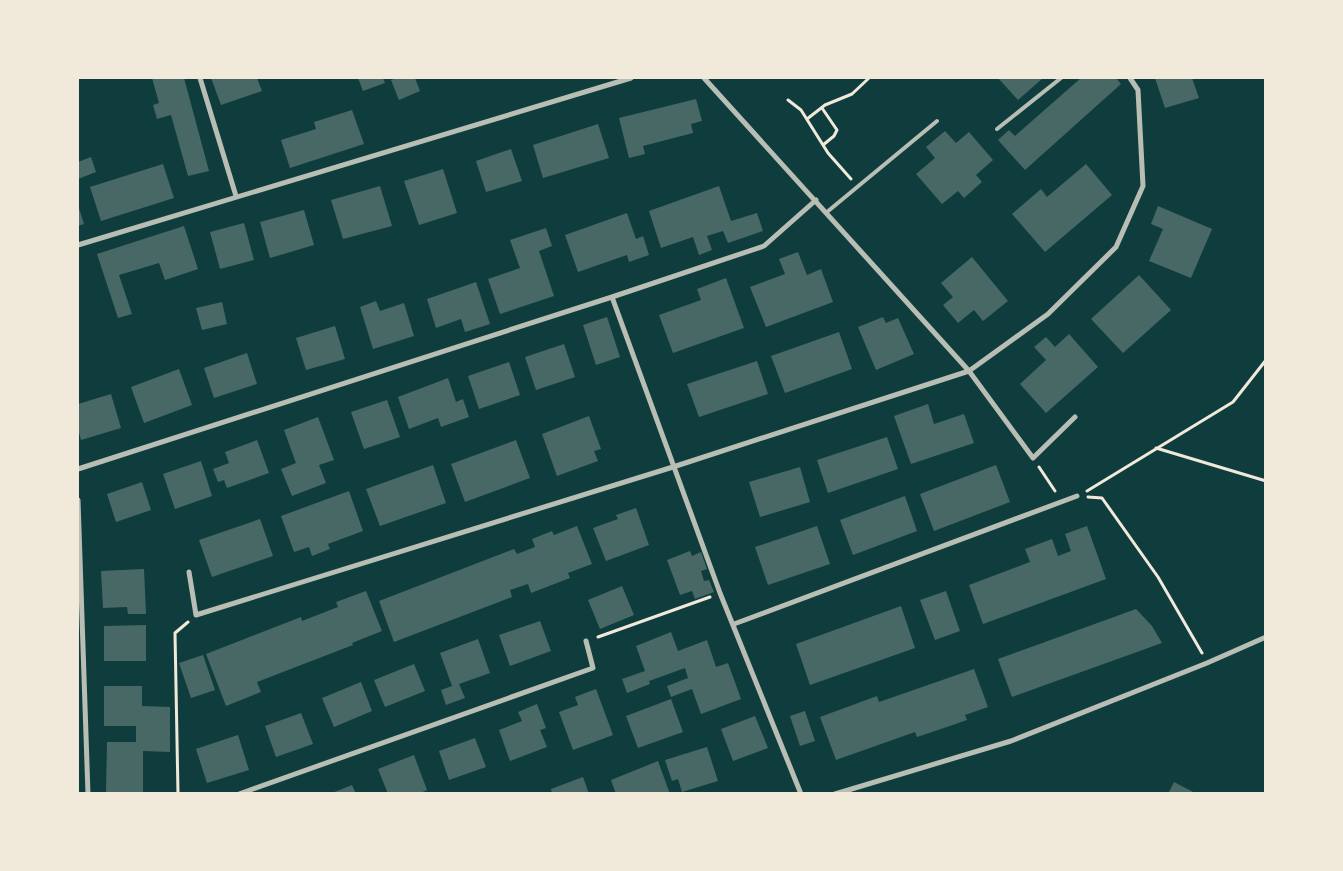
<svg xmlns="http://www.w3.org/2000/svg" width="1343" height="871" font-family="Poppins,sans-serif">
  <style>
    .building { fill: #486865 }
    .lines { fill: none; stroke-linecap: round; stroke-linejoin: round }
    .path { stroke: #f1e9da; stroke-width: 3 }
    .service { stroke: #b8beb3; stroke-width: 4 }
    .minor { stroke: #b8beb3; stroke-width: 5 }
  </style>
  <rect width="100%" height="100%" fill="#0f3d3e"/>
  <path class="building" d="M152,78H184L209,171L188,176L171,115L157,119L153,105L159,103Z
    M211,78H257L262,91L221,105Z
    M358,78H383L385,83L363,91Z
    M397,78H415L420,91L399,100L391,80Z
    M998,78H1043L1018,100Z
    M1081,78H1116L1121,84L1025,170L998,140L1009,130L1015,136Z
    M1155,78H1192L1199,98L1165,108Z
    M696,99L702,121L691,124L693,133L643,146L645,154L629,158L619,118Z
    M352,110L364,144L290,168L281,140L316,129L314,122Z
    M598,124L609,158L543,178L533,145Z
    M945,131L956,143L969,132L993,160L976,175L982,182L964,198L958,191L942,204L916,174L935,158L926,147Z
    M511,149L522,181L486,192L476,161Z
    M91,157L96,172L78,179V162Z
    M163,164L174,198L101,221L90,187Z
    M1086,164L1112,195L1045,252L1012,214L1041,189L1047,197Z
    M443,169L457,213L419,225L404,181Z
    M380,186L392,226L343,239L331,200Z
    M719,186L731,221L757,213L763,231L728,243L723,231L707,236L712,250L699,255L693,237L661,248L649,211Z
    M78,205L84,224L78,226Z
    M1158,206L1212,229L1191,278L1149,261L1163,229L1151,224Z
    M304,210L314,245L270,258L260,222Z
    M627,213L636,239L643,236L649,255L629,262L627,255L578,272L565,235Z
    M244,223L254,260L220,269L210,232Z
    M184,226L198,269L165,280L159,263L119,275L132,314L118,318L97,254Z
    M546,228L552,246L539,251L554,296L500,314L488,279L520,268L510,240Z
    M798,252L807,275L821,269L833,302L766,327L750,287L785,274L779,259Z
    M972,257L1008,301L983,321L974,310L958,323L943,305L953,297L941,283Z
    M1139,275L1171,310L1123,353L1091,319Z
    M726,278L744,328L673,353L659,315L701,300L697,289Z
    M476,282L490,324L465,332L461,319L436,328L427,299Z
    M376,301L380,311L404,303L414,336L373,349L360,307Z
    M222,302L227,324L202,330L196,308Z
    M607,317L620,357L596,365L583,325Z
    M883,317L886,323L898,318L914,354L876,370L858,327Z
    M335,326L345,359L306,370L296,338Z
    M839,332L852,369L785,393L771,356Z
    M1069,334L1098,367L1046,413L1020,384L1046,360L1034,347L1046,337L1055,347Z
    M564,344L575,377L536,390L525,357Z
    M247,353L257,384L214,398L204,368Z
    M757,361L768,394L699,417L687,384Z
    M509,362L520,395L479,409L468,376Z
    M179,369L192,405L144,423L131,387Z
    M448,378L456,402L463,399L469,417L441,427L438,418L409,429L398,397Z
    M111,394L121,428L81,440L78,429V404Z
    M387,400L400,437L364,449L351,412Z
    M928,404L934,424L964,414L974,443L911,464L894,416Z
    M589,416L601,449L594,451L598,461L557,476L542,434Z
    M318,417L334,460L319,465L326,483L292,496L281,469L296,463L284,430Z
    M887,437L898,469L828,493L817,460Z
    M257,440L269,473L227,488L224,480L218,482L213,469L229,463L225,452Z
    M516,440L530,478L465,502L451,464Z
    M201,461L212,496L175,509L163,474Z
    M433,465L446,503L380,526L366,489Z
    M996,465L1010,502L934,531L920,494Z
    M800,467L810,502L760,517L749,482Z
    M142,482L151,510L116,522L107,494Z
    M349,491L363,531L328,544L330,549L312,556L309,547L294,552L281,516Z
    M905,496L917,531L853,555L840,520Z
    M636,508L649,545L606,561L593,528L618,519L616,515Z
    M260,519L273,556L212,577L199,540Z
    M577,526L592,564L568,573L570,578L531,593L528,584L510,590L512,597L394,642L379,601L514,549L517,554L535,547L532,539L552,531L554,535Z
    M817,526L830,564L768,585L755,547Z
    M1087,526L1106,579L983,624L969,585L1030,562L1025,549L1052,539L1058,556L1071,551L1065,534Z
    M690,551L692,556L701,552L707,569L701,571L704,581L709,580L714,592L695,599L692,591L680,595L667,560Z
    M144,569L146,614H128L127,607L103,608L101,571Z
    M622,586L634,615L600,629L588,600Z
    M366,591L382,631L352,643L353,645L257,682L261,692L226,706L206,654L301,617L302,621L338,607L336,602Z
    M946,591L960,631L935,640L920,600Z
    M901,606L915,648L810,685L796,644Z
    M1136,609L1152,626L1162,643L1012,697L998,659Z
    M540,621L551,651L510,666L499,635Z
    M146,625V661H104V626Z
    M671,632L678,651L707,640L716,667L728,663L741,699L701,714L692,689L671,697L667,686L688,678L685,668L649,681L650,684L627,693L622,679L645,671L636,646Z
    M478,639L490,673L459,684L465,698L446,705L441,690L452,686L440,653Z
    M203,655L215,690L191,698L179,663Z
    M414,664L425,691L385,707L374,680Z
    M974,669L988,707L965,715L967,720L941,729L917,737L915,732L836,760L820,717L877,696L879,702Z
    M361,682L372,711L334,727L322,698Z
    M104,686H142V706L170,707V752L143,751V794H106L107,742H136V726H104Z
    M596,689L613,735L573,750L559,712L578,705L575,697Z
    M671,699L683,732L638,748L626,716Z
    M537,704L546,728L540,730L547,747L510,761L499,730L522,721L518,712Z
    M805,711L815,741L800,746L790,716Z
    M301,713L313,744L276,757L265,726Z
    M755,716L768,748L733,761L721,729Z
    M238,735L249,770L207,783L196,749Z
    M475,738L486,767L449,780L439,751Z
    M707,747L718,781L682,792L678,779L672,781L665,760Z
    M414,755L427,790L418,794H388L378,769Z
    M658,761L670,794H616L611,780Z
    M583,777L589,794H552L551,789Z
    M1174,782L1197,794H1168Z
    M352,785L356,794H332V793Z"/>
  <g class="lines">
    <path class="path" d="M788,100L801,110L828,153L851,179
      M822,108L837,130L834,136L823,145
      M807,119L825,105L852,94L869,78
      M1156,448L1266,481
      M1039,467L1055,491
      M1087,491L1233,402L1266,360
      M1088,497L1102,498L1158,577L1202,653
      M598,637L710,597
      M178,794L175,633L188,622"/>
    <path class="service" d="M997,129L1061,78
      M827,212L937,121"/>
    <path class="minor" d="M200,78L236,196
      M704,78L969,371L1033,458L1075,417
      M78,245L631,78
      M612,297L720,593L801,794
      M78,469L612,297L764,246L816,200
      M78,500L88,794
      M189,572L196,615L673,467L969,371L1048,314L1116,247L1143,186L1138,90L1130,78
      M734,624L1077,496
      M239,794L593,668L586,641
      M835,794L1011,741L1207,663L1266,637"/>
  </g>
  <rect width="1343" height="871" fill="none" stroke="#f1e9da" stroke-width="158"/>
</svg>
